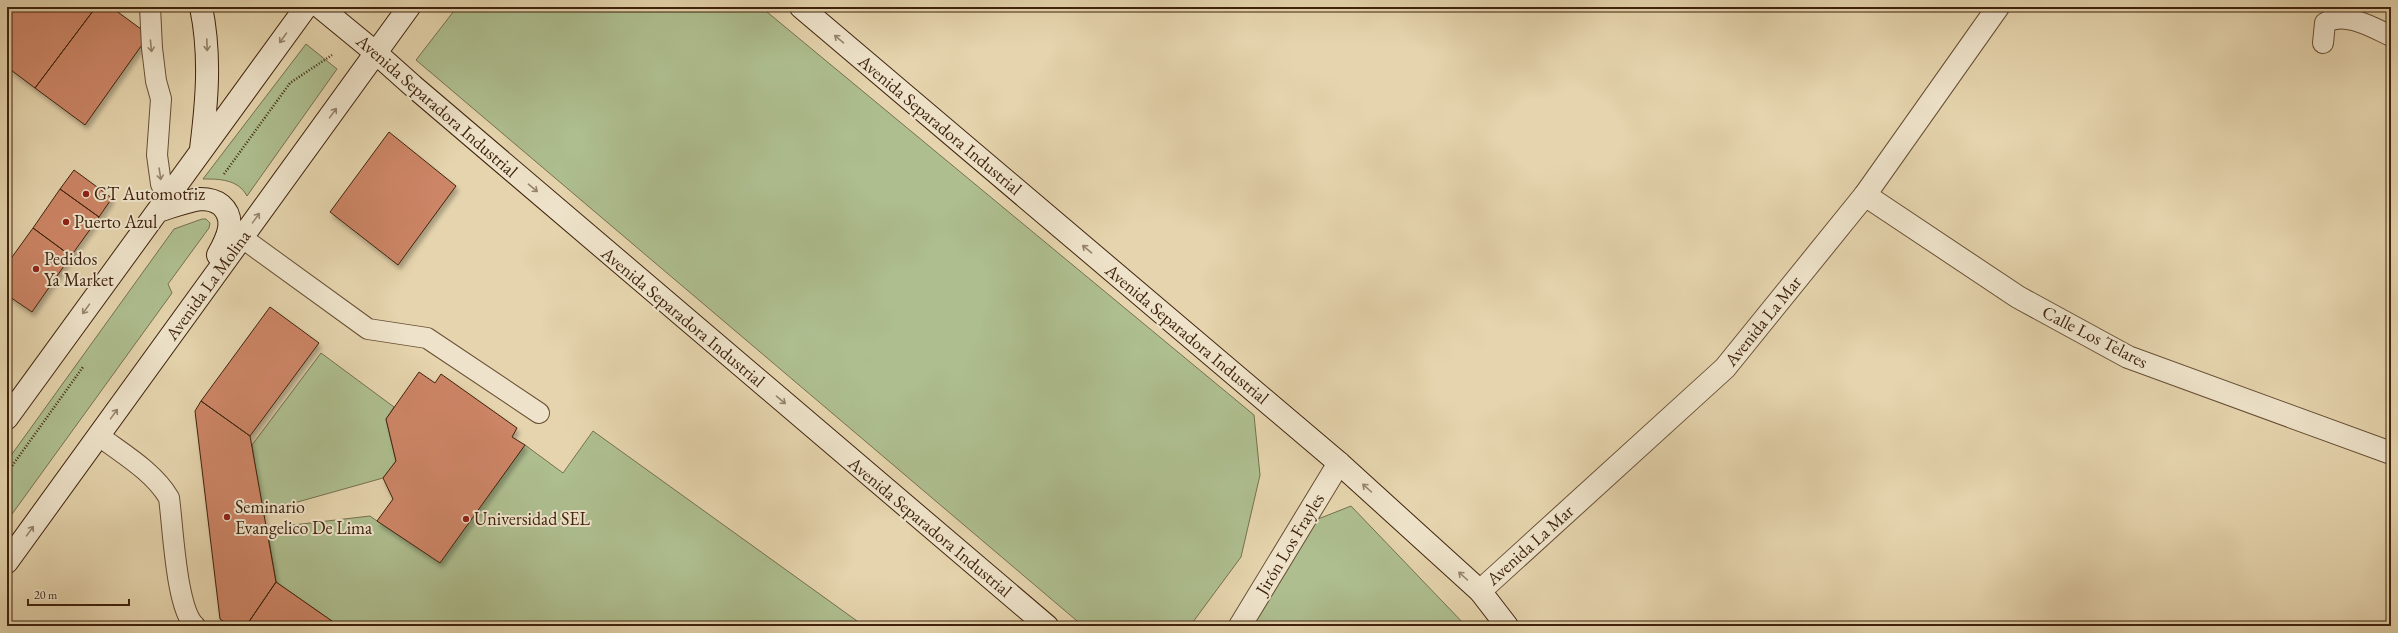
<svg xmlns="http://www.w3.org/2000/svg" width="2398" height="633" font-family="'EB Garamond',serif">
  <style>
    .green { fill: #aebe8f; stroke: #76704e }
    .building { fill: #cc8566; stroke: #3f230d; filter: url(#shadow) }
    .lines { fill: none; stroke-linecap: round; stroke-linejoin: round }
    .service-casing { stroke: #684f35; stroke-width: 22 }
    .minor-casing { stroke: #684f35; stroke-width: 24 }
    .tertiary-casing { stroke: #684f35; stroke-width: 24 }
    .secondary-casing { stroke: #3f230d; stroke-width: 24 }
    .path { stroke: #3f230d; stroke-width: 2.5; stroke-dasharray: 1 2; stroke-linecap: butt }
    .service { stroke: #eee3ca; stroke-width: 20 }
    .minor { stroke: #eee3ca; stroke-width: 22 }
    .tertiary { stroke: #eee3ca; stroke-width: 22 }
    .secondary { stroke: #eee3ca; stroke-width: 22 }
    .oneway { stroke: #96836c }
    .poi-dot { fill: #8f2418; stroke: #eee3ca; stroke-width: 1.5 }
    .labels { text-anchor: middle; stroke-width: 4; stroke-linejoin: round; paint-order: stroke }
    .street-label { font-size: 18px; fill: #3f230d; stroke: #eee3ca }
    .poi-label { font-size: 18px; fill: #3f230d; stroke: #eee3ca; text-anchor: start }
  </style>
  <defs>
    <filter id="shadow"><feDropShadow dx="2.5" dy="4.5" stdDeviation="2" flood-color="#0004"/></filter>
  </defs>
  <rect width="100%" height="100%" fill="#e5d4ad"/>
  <filter id="stains"><feTurbulence type="fractalNoise" baseFrequency=".005" numOctaves="4"/><feColorMatrix values="0 0 0 0 .2 0 0 0 0 .09 0 0 0 0 .02 0 0 0 .5 -.17"/></filter>
  <radialGradient id="worn" r=".72"><stop offset=".6" stop-color="#630" stop-opacity="0"/><stop offset="1" stop-color="#630" stop-opacity=".3"/></radialGradient>
  <path class="green" d="M457,7H761L1254,415L1260,475L1241,557L1190,626H1083L416,60Z
    M306,44L337,69L247,196C238,179 219,179 203,179Z
    M202,219H206L210,223L209,228L168,284L172,293L7,521V461L174,229Z
    M321,353L394,407L386,419L396,461L383,478L262,512L252,445Z
    M593,431L864,626H339L276,582L267,528L370,516L377,521L525,445L563,473Z
    M1351,506L1466,626H1247L1313,521Z"/>
  <path class="building" d="M7,7H96L35,88L7,67Z
    M96,7H111L149,35L85,125L35,88Z
    M389,132L456,186L398,265L330,212Z
    M74,170L112,198L99,217L60,189Z
    M60,189L99,217L71,256L33,228Z
    M33,228L71,256L32,312L7,295V264Z
    M270,307L319,343L250,436L201,401Z
    M419,372L435,383L441,374L517,428L512,437L525,445L440,563L377,521L393,499L383,478L396,461L386,419Z
    M201,401L250,436L276,582L246,626H230L220,619L195,411Z
    M276,582L339,626H246Z"/>
  <g class="lines">
    <defs>
      <path id="service" d="M150,7L152,48L156,81L161,99L157,155L161,184L168,197
        M2323,43L2325,23C2344,10 2374,28 2391,36
        M230,229L368,329L427,338L539,413
        M99,436C123,454 154,472 169,498C173,526 176,609 195,626"/>
      <path id="minor" d="M1865,195L2018,297L2128,357L2391,453
        M1240,626L1339,463"/>
      <path id="tertiary" d="M1480,591L1725,368L1865,195L1998,7"/>
      <path id="secondary" d="M201,7C211,55 207,101 201,149
        M320,7L376,53L413,86L1047,626
        M801,7L1339,463L1480,591L1507,626
        M158,211C171,207 186,201 200,199C207,199 216,201 221,205C237,219 227,239 218,255
        M7,418L306,7
        M7,562L409,7"/>
    </defs>
    <use href="#service" class="service-casing"/>
    <use href="#minor" class="minor-casing"/>
    <use href="#tertiary" class="tertiary-casing"/>
    <use href="#secondary" class="secondary-casing"/>
    <path class="path" d="M224,174L290,83L332,55
      M7,473L83,367"/>
    <use href="#service" class="service"/>
    <use href="#minor" class="minor"/>
    <use href="#tertiary" class="tertiary"/>
    <use href="#secondary" class="secondary"/>
  </g>
  <defs><path id="oneway-shaft" d="M-6 0H5M1.5-3L5.5 0L1.5 3" fill="none" stroke-width="1.6" stroke-linecap="round" stroke-linejoin="round"/></defs>
  <g class="oneway">
    <use href="#oneway-shaft" transform="translate(283 38) rotate(126)"/>
    <use href="#oneway-shaft" transform="translate(839 39) rotate(-140)"/>
    <use href="#oneway-shaft" transform="translate(207 45) rotate(88)"/>
    <use href="#oneway-shaft" transform="translate(151 46) rotate(84)"/>
    <use href="#oneway-shaft" transform="translate(333 113) rotate(-54)"/>
    <use href="#oneway-shaft" transform="translate(160 174) rotate(81)"/>
    <use href="#oneway-shaft" transform="translate(533 188) rotate(40)"/>
    <use href="#oneway-shaft" transform="translate(256 218) rotate(-54)"/>
    <use href="#oneway-shaft" transform="translate(1087 249) rotate(-140)"/>
    <use href="#oneway-shaft" transform="translate(86 309) rotate(126)"/>
    <use href="#oneway-shaft" transform="translate(781 400) rotate(40)"/>
    <use href="#oneway-shaft" transform="translate(114 414) rotate(-54)"/>
    <use href="#oneway-shaft" transform="translate(1367 488) rotate(-138)"/>
    <use href="#oneway-shaft" transform="translate(30 531) rotate(-54)"/>
    <use href="#oneway-shaft" transform="translate(1463 576) rotate(-138)"/>
  </g>
  <g class="poi-dot">
    <circle cx="86" cy="194" r="4"/>
    <circle cx="66" cy="222" r="4"/>
    <circle cx="36" cy="269" r="4"/>
    <circle cx="227" cy="517" r="4"/>
    <circle cx="466" cy="519" r="4"/>
  </g>
  <g class="labels">
    <g class="street-label">
      <text transform="translate(437 106) rotate(41)" y="6">Avenida Separadora Industrial</text>
      <text transform="translate(940 125) rotate(40)" y="6">Avenida Separadora Industrial</text>
      <text transform="translate(208 285) rotate(-54)" y="6">Avenida La Molina</text>
      <text transform="translate(683 317) rotate(40)" y="6">Avenida Separadora Industrial</text>
      <text transform="translate(1763 321) rotate(-51)" y="6">Avenida La Mar</text>
      <text transform="translate(1187 334) rotate(40)" y="6">Avenida Separadora Industrial</text>
      <text transform="translate(2095 337) rotate(27)" y="6">Calle Los Telares</text>
      <text transform="translate(930 527) rotate(40)" y="6">Avenida Separadora Industrial</text>
      <text transform="translate(1290 544) rotate(-59)" y="6">Jirón Los Frayles</text>
      <text transform="translate(1530 545) rotate(-42)" y="6">Avenida La Mar</text>
    </g>
    <g class="poi-label">
      <text x="94" y="200">GT Automotriz</text>
      <text x="74" y="228">Puerto Azul</text>
      <text x="44" y="265">Pedidos<tspan x="44" dy="21">Ya Market</tspan></text>
      <text x="235" y="513">Seminario<tspan x="235" dy="21">Evangelico De Lima</tspan></text>
      <text x="474" y="525">Universidad SEL</text>
    </g>
  </g>
  <rect width="2398" height="633" fill="none" stroke="#e5d4ad" stroke-width="24"/>
  <rect x="8" y="8" width="2382" height="617" fill="none" stroke="#3f230d" stroke-width="2"/>
  <rect x="12" y="12" width="2374" height="609" fill="none" stroke="#3f230d"/>
  <path d="M28 599v6h101v-6" fill="none" stroke="#3f230d" stroke-width="2"/>
  <text x="34" y="599" font-size="12" fill="#3f230d" stroke="#eee3ca" stroke-width="3" paint-order="stroke">20 m</text>
  <rect width="100%" height="100%" filter="url(#stains)"/>
  <rect width="100%" height="100%" fill="url(#worn)"/>
</svg>
